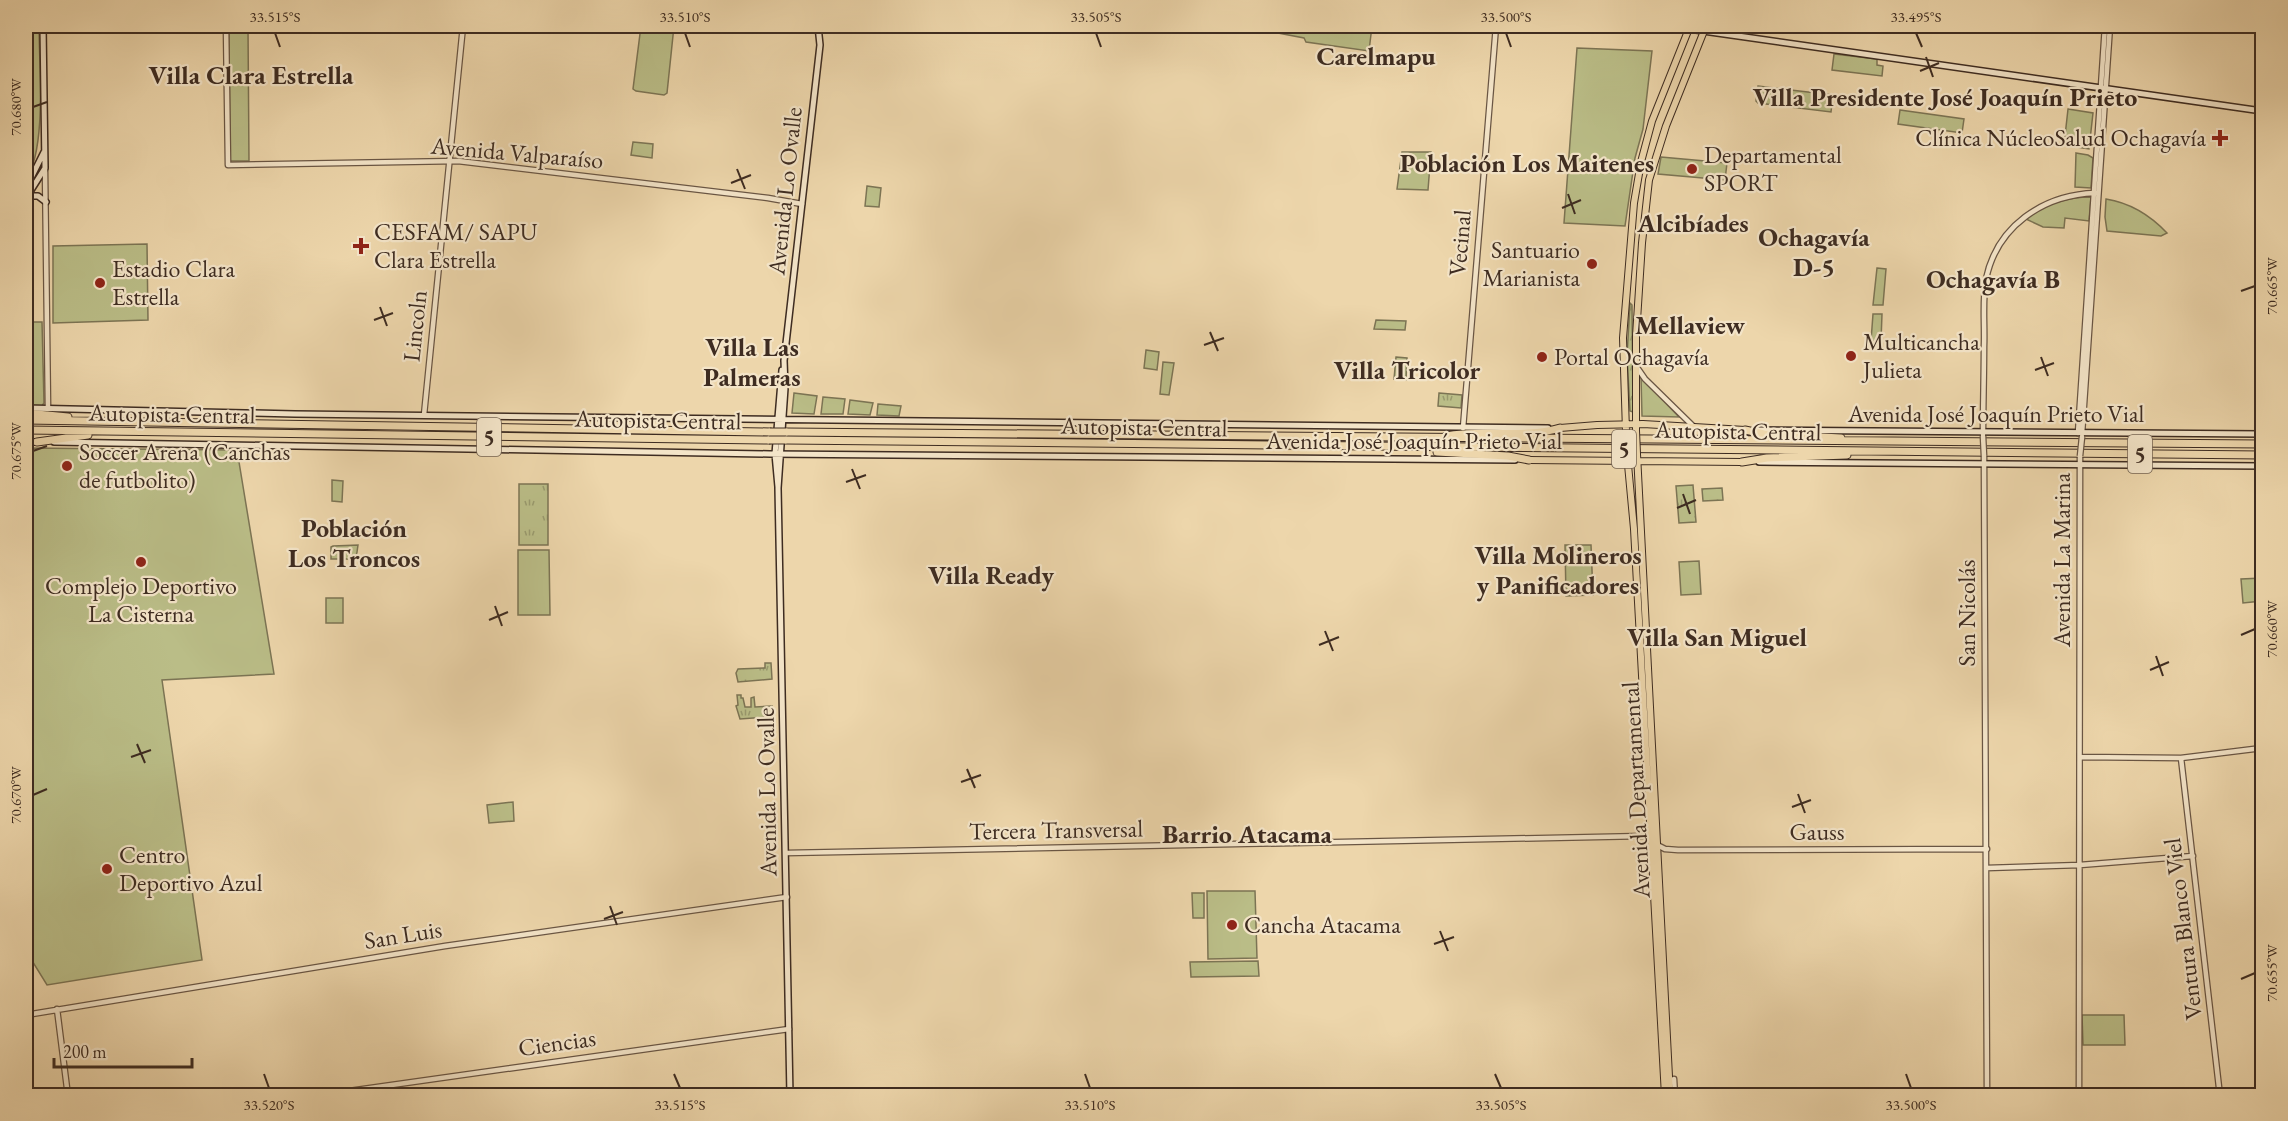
<svg xmlns="http://www.w3.org/2000/svg" width="2288" height="1121" font-family="'EB Garamond',serif">
  <style>
    .grass { fill: url(#grass-tufts); stroke: #7c7454; stroke-width: 1.5 }
    .park { fill: #babd87; stroke: #7c7454; stroke-width: 1.5 }
    .lines { fill: none; stroke-linecap: round; stroke-linejoin: round }
    .tertiary-casing { stroke: #6a5644; stroke-width: 7 }
    .secondary-casing { stroke: #3e2c21; stroke-width: 8 }
    .primary-casing { stroke: #3e2c21; stroke-width: 8 }
    .motorway-casing { stroke: #3e2c21; stroke-width: 9 }
    .tertiary { stroke: #f3e4c8; stroke-width: 4.5 }
    .secondary { stroke: #f3e4c8; stroke-width: 5 }
    .primary { stroke: #edd6ab; stroke-width: 6 }
    .motorway { stroke: #edd6ab; stroke-width: 7 }
    .tertiary-bridge-casing { stroke: #6a5644; stroke-width: 7; stroke-linecap: butt }
    .primary-bridge-casing { stroke: #3e2c21; stroke-width: 8; stroke-linecap: butt }
    .motorway-bridge-casing { stroke: #3e2c21; stroke-width: 9; stroke-linecap: butt }
    .tertiary-bridge { stroke: #f3e4c8; stroke-width: 4.5 }
    .primary-bridge { stroke: #edd6ab; stroke-width: 6 }
    .motorway-bridge { stroke: #edd6ab; stroke-width: 7 }
    .ticks { fill: none; stroke: #3e2c21; stroke-width: 2 }
    .poi-dot { fill: #8f2418; stroke: #f3e4c8; stroke-width: 2 }
    .labels { text-anchor: middle; stroke-width: 4.5; stroke-linejoin: round; paint-order: stroke }
    .shield { fill: #f3e4c8; stroke: #746353; stroke-width: 1.5 }
    .shield-label { font-size: 22px; font-weight: bold; fill: #3e2c21 }
    .poi-label { font-size: 24px; fill: #3e2c21; stroke: #f3e4c8; text-anchor: start }
    .street-label { font-size: 24px; fill: #3e2c21; stroke: #f3e4c8 }
    .neighbourhood-label { font-size: 26px; font-weight: bold; fill: #3e2c21; stroke: #f3e4c8 }
    .neatline { fill: none; stroke: #3e2c21; stroke-width: 2 }
    .ticks-label { font-size: 15px; text-anchor: middle; fill: #3e2c21 }
  </style>
  <defs>
    <pattern id="grass-tufts" width="24" height="20" patternUnits="userSpaceOnUse" patternTransform="scale(1.5)"><rect width="24" height="20" fill="#babd87"/><path d="M3 7l-1-3M5 7V3M7 7l1-3M15 17l-1-3M17 17v-4M19 17l1-3" fill="none" stroke="#999a6e"/></pattern>
  </defs>
  <rect width="100%" height="100%" fill="#edd6ab"/>
  <filter id="stains"><feTurbulence type="fractalNoise" baseFrequency=".00333" numOctaves="4"/><feColorMatrix values="0 0 0 0 .2 0 0 0 0 .09 0 0 0 0 .02 0 0 0 .5 -.17"/></filter>
  <radialGradient id="worn" r=".72"><stop offset=".6" stop-color="#630" stop-opacity="0"/><stop offset="1" stop-color="#630" stop-opacity=".3"/></radialGradient>
  <path class="grass" d="M1630,303L1632,305L1633,412L1630,411L1627,356Z
    M1439,393L1462,395L1461,408L1438,406Z
    M519,484H548V545H519Z
    M1693,485L1696,522L1679,523L1676,486Z
    M1722,488L1723,500L1703,501L1702,489Z
    M765,663H771L772,679L738,682L736,673L738,669L765,668Z
    M737,695H741V698H743L745,707H751V698L754,697L755,707L772,706V721L767,722V717L740,719L736,706L738,705Z"/>
  <path class="park" d="M26,26H39C39,66 47,147 26,180Z
    M641,26H674L667,93L664,95L636,91L633,89Z
    M1242,26H1372L1369,51L1306,42L1304,38Z
    M229,29H248L249,161H230Z
    M1577,48L1652,51L1643,129L1635,158L1625,226L1564,223Z
    M1834,54L1877,59V65L1883,66L1882,76L1832,70Z
    M1758,86L1833,95L1831,112L1758,103L1756,101Z
    M2068,109L2093,113L2089,149L2064,145Z
    M1900,110L1964,119L1962,133L1898,124Z
    M633,142L653,144L652,158L631,155Z
    M1402,152H1431L1428,190L1397,189Z
    M2076,153L2088,155L2093,158L2091,188L2075,187Z
    M1661,157L1727,163L1725,180L1658,174Z
    M867,186L881,188L879,207L865,206Z
    M2091,197L2089,221L2065,218L2064,228L2043,227L2026,219C2044,204 2068,197 2091,197Z
    M2106,199C2131,203 2150,215 2167,233L2161,236L2107,231L2105,217Z
    M147,244L148,320L53,323V246Z
    M1877,268L1886,269L1883,305H1873Z
    M1873,314H1882L1881,341H1871Z
    M1376,320L1406,321L1405,330L1374,329Z
    M26,322H42L44,403L41,407H26Z
    M1146,350L1159,352L1157,370L1144,368Z
    M1396,357L1407,358L1406,380L1394,379Z
    M1163,362L1174,363L1169,395L1160,394Z
    M1641,377L1679,417L1642,416Z
    M794,393L817,396L814,414L792,413Z
    M823,397L845,399L843,414H821Z
    M850,400L873,403L870,415L848,414Z
    M878,404L901,406L899,416L877,415Z
    M26,448L237,450L274,674L162,680L202,960L47,985L26,951Z
    M332,480L343,481L342,502L332,501Z
    M358,545L356,559H331V547L333,546Z
    M1565,545H1591L1593,595L1566,596Z
    M518,550H549L550,615H518Z
    M1699,561L1701,594L1681,595L1679,562Z
    M2262,578V601L2243,603L2241,579Z
    M326,598H343V623H326Z
    M513,802L514,821L489,823L487,805Z
    M1207,891H1255L1257,958L1208,959Z
    M1192,893H1204V918H1193Z
    M1258,961L1259,976L1191,977L1190,962Z
    M2082,1015H2124L2125,1045H2083Z"/>
  <g class="lines">
    <defs>
      <path id="tertiary" d="M226,26L228,165L458,161L768,198L802,204
        M1633,26L1689,29
        M45,169L48,409
        M1636,366L1645,379L1694,427
        M424,415L463,26
        M1463,428L1496,26
        M2078,433L2105,26
        M1983,434C1983,405 1984,376 1984,347C1985,325 1982,301 1986,279C1997,226 2043,195 2095,193
        M2082,434L2110,26
        M1984,456L1987,1096
        M2081,757L2181,758L2262,748
        M2181,758L2220,1096
        M1657,845L1665,849L1678,850L1987,849
        M786,853L1644,836L1651,840
        M1987,868L2080,865L2193,856
        M57,1009L68,1096
        M26,1015L445,946L787,897
        M1674,1079L1675,1096
        M332,1096L342,1092L789,1029
        M2079,1096L2080,456"/>
      <path id="secondary" d="M1689,29L2262,111
        M2104,103L2119,91
        M26,188L44,152
        M26,196H38L46,202
        M26,198L45,168L43,26
        M784,360L785,388L778,488L790,1096
        M784,361L820,45L818,26
        M26,408L295,414L1548,428
        M1757,430L2262,434
        M26,442H39
        M54,442L770,454L1515,460
        M1759,462L2262,466
        M778,487L775,454L782,370"/>
      <path id="primary" d="M1560,428L1597,425L1643,424L1745,430
        M1626,431L1623,338L1634,203L1641,162L1652,121L1690,26
        M1636,431V336L1642,243L1649,180L1666,126L1706,26
        M1627,454L1634,529L1665,1096
        M1637,454L1670,1096
        M1529,460L1742,462"/>
      <path id="motorway" d="M26,413L68,417
        M26,420L770,432
        M26,430L769,440
        M1745,430L1764,434L1841,438
        M786,432L2262,444
        M1446,436C1483,429 1523,439 1560,428
        M785,440C1278,448 1770,452 2262,455
        M37,442L88,435
        M1437,452L1508,456L1529,460
        M1742,462L1767,458L1847,455"/>
    </defs>
    <use href="#tertiary" class="tertiary-casing"/>
    <use href="#secondary" class="secondary-casing"/>
    <use href="#primary" class="primary-casing"/>
    <use href="#motorway" class="motorway-casing"/>
    <use href="#tertiary" class="tertiary"/>
    <use href="#secondary" class="secondary"/>
    <use href="#primary" class="primary"/>
    <use href="#motorway" class="motorway"/>
    <defs>
      <path id="tertiary-bridge" d="M1983,436L1984,456
        M2080,456L2082,437"/>
      <path id="primary-bridge" d="M1626,431L1627,454
        M1636,431L1637,454"/>
      <path id="motorway-bridge" d="M770,432H786
        M769,440H785"/>
    </defs>
    <use href="#tertiary-bridge" class="tertiary-bridge-casing"/>
    <use href="#primary-bridge" class="primary-bridge-casing"/>
    <use href="#motorway-bridge" class="motorway-bridge-casing"/>
    <use href="#tertiary-bridge" class="tertiary-bridge"/>
    <use href="#primary-bridge" class="primary-bridge"/>
    <use href="#motorway-bridge" class="motorway-bridge"/>
  </g>
  <path class="ticks" d="M275,33L280,47M685,33L690,47M1096,33L1101,47M1506,33L1511,47M1916,33L1922,47M1926,57L1933,77M1920,71L1939,63M33,107L47,102M737,169L745,189M731,183L751,175M1568,194L1575,214M1562,208L1581,200M2241,291L2255,286M380,307L387,326M374,320L393,313M1210,332L1218,351M1204,345L1224,338M2041,357L2048,376M2035,370L2054,363M33,451L47,446M852,469L860,489M846,482L866,475M1683,494L1690,514M1677,508L1696,500M495,606L502,626M489,620L508,612M1325,631L1333,651M2241,635L2255,629M1319,645L1339,637M2156,656L2163,676M2150,670L2169,662M137,744L145,763M131,757L151,750M967,769L975,788M961,782L981,775M1798,794L1805,813M33,795L47,789M1792,807L1811,800M610,906L617,925M604,919L623,912M1440,931L1448,951M1434,944L1454,937M2241,979L2255,973M264,1074L269,1088M674,1074L680,1088M1085,1074L1090,1088M1495,1074L1501,1088M1906,1074L1911,1088"/>
  <g class="poi-dot">
    <path d="M2217 129h6v6h6v6h-6v6h-6v-6h-6v-6h6z"/>
    <circle cx="1692" cy="169" r="6"/>
    <path d="M358 237h6v6h6v6h-6v6h-6v-6h-6v-6h6z"/>
    <circle cx="1592" cy="264" r="6"/>
    <circle cx="100" cy="283" r="6"/>
    <circle cx="1851" cy="356" r="6"/>
    <circle cx="1542" cy="357" r="6"/>
    <circle cx="67" cy="466" r="6"/>
    <circle cx="141" cy="562" r="6"/>
    <circle cx="107" cy="869" r="6"/>
    <circle cx="1232" cy="925" r="6"/>
  </g>
  <g class="labels">
    <g class="shield">
      <rect x="477" y="418" width="24" height="38" rx="4.5"/>
      <rect x="1612" y="430" width="24" height="38" rx="4.5"/>
      <rect x="2128" y="435" width="24" height="38" rx="4.5"/>
    </g>
    <g class="shield-label">
      <text x="489" y="445">5</text>
      <text x="1624" y="457">5</text>
      <text x="2140" y="462">5</text>
    </g>
    <g class="poi-label">
      <text x="2206" y="146" text-anchor="end">Clínica NúcleoSalud Ochagavía</text>
      <text x="1704" y="163">Departamental<tspan x="1704" dy="28">SPORT</tspan></text>
      <text x="374" y="240">CESFAM/ SAPU<tspan x="374" dy="28">Clara Estrella</tspan></text>
      <text x="1580" y="258" text-anchor="end">Santuario<tspan x="1580" dy="28">Marianista</tspan></text>
      <text x="112" y="277">Estadio Clara<tspan x="112" dy="28">Estrella</tspan></text>
      <text x="1863" y="350">Multicancha<tspan x="1863" dy="28">Julieta</tspan></text>
      <text x="1554" y="365">Portal Ochagavía</text>
      <text x="79" y="460">Soccer Arena (Canchas<tspan x="79" dy="28">de futbolito)</tspan></text>
      <text x="141" y="594" text-anchor="middle">Complejo Deportivo<tspan x="141" dy="28">La Cisterna</tspan></text>
      <text x="119" y="863">Centro<tspan x="119" dy="28">Deportivo Azul</tspan></text>
      <text x="1244" y="933">Cancha Atacama</text>
    </g>
    <g class="street-label">
      <text transform="translate(517 153) rotate(5)" y="8">Avenida Valparaíso</text>
      <text transform="translate(785 191) rotate(-84)" y="8">Avenida Lo Ovalle</text>
      <text transform="translate(1460 243) rotate(-85)" y="8">Vecinal</text>
      <text transform="translate(415 326) rotate(-84)" y="8">Lincoln</text>
      <text transform="translate(172 414) rotate(1)" y="8">Autopista Central</text>
      <text x="1996" y="422">Avenida José Joaquín Prieto Vial</text>
      <text transform="translate(658 420) rotate(1)" y="8">Autopista Central</text>
      <text transform="translate(1144 427) rotate(1)" y="8">Autopista Central</text>
      <text transform="translate(1738 431) rotate(1)" y="8">Autopista Central</text>
      <text x="1414" y="449">Avenida José Joaquín Prieto Vial</text>
      <text transform="translate(2062 560) rotate(-90)" y="8">Avenida La Marina</text>
      <text transform="translate(1967 613) rotate(-90)" y="8">San Nicolás</text>
      <text transform="translate(1636 790) rotate(-93)" y="8">Avenida Departamental</text>
      <text transform="translate(767 792) rotate(-91)" y="8">Avenida Lo Ovalle</text>
      <text transform="translate(1056 830) rotate(-1)" y="8">Tercera Transversal</text>
      <text x="1817" y="840">Gauss</text>
      <text transform="translate(2183 929) rotate(-97)" y="8">Ventura Blanco Viel</text>
      <text transform="translate(403 935) rotate(-9)" y="8">San Luis</text>
      <text transform="translate(557 1043) rotate(-8)" y="8">Ciencias</text>
    </g>
    <g class="neighbourhood-label">
      <text x="1376" y="65">Carelmapu</text>
      <text x="251" y="84">Villa Clara Estrella</text>
      <text x="1945" y="106">Villa Presidente José Joaquín Prieto</text>
      <text x="1527" y="172">Población Los Maitenes</text>
      <text x="1693" y="232">Alcibíades</text>
      <text x="1814" y="246">Ochagavía<tspan x="1814" dy="30">D-5</tspan></text>
      <text x="1993" y="288">Ochagavía B</text>
      <text x="1690" y="334">Mellaview</text>
      <text x="752" y="356">Villa Las<tspan x="752" dy="30">Palmeras</tspan></text>
      <text x="1407" y="379">Villa Tricolor</text>
      <text x="354" y="537">Población<tspan x="354" dy="30">Los Troncos</tspan></text>
      <text x="1558" y="564">Villa Molineros<tspan x="1558" dy="30">y Panificadores</tspan></text>
      <text x="991" y="584">Villa Ready</text>
      <text x="1717" y="646">Villa San Miguel</text>
      <text x="1247" y="843">Barrio Atacama</text>
    </g>
  </g>
  <rect width="2288" height="1121" fill="none" stroke="#edd6ab" stroke-width="66"/>
  <path d="M54 1058v9h138v-9" fill="none" stroke="#3e2c21" stroke-width="3"/>
  <text x="63" y="1058" font-size="18" fill="#3e2c21" stroke="#f3e4c8" stroke-width="4.5" paint-order="stroke">200 m</text>
  <rect x="33" y="33" width="2222" height="1055" class="neatline"/>
  <g class="ticks-label">
    <text x="275" y="22">33.515°S</text>
    <text x="685" y="22">33.510°S</text>
    <text x="1096" y="22">33.505°S</text>
    <text x="1506" y="22">33.500°S</text>
    <text x="1916" y="22">33.495°S</text>
    <text transform="translate(16 107) rotate(-90)" y="5">70.680°W</text>
    <text transform="translate(2272 286) rotate(-90)" y="5">70.665°W</text>
    <text transform="translate(16 451) rotate(-90)" y="5">70.675°W</text>
    <text transform="translate(2272 629) rotate(-90)" y="5">70.660°W</text>
    <text transform="translate(16 795) rotate(-90)" y="5">70.670°W</text>
    <text transform="translate(2272 973) rotate(-90)" y="5">70.655°W</text>
    <text x="269" y="1110">33.520°S</text>
    <text x="680" y="1110">33.515°S</text>
    <text x="1090" y="1110">33.510°S</text>
    <text x="1501" y="1110">33.505°S</text>
    <text x="1911" y="1110">33.500°S</text>
  </g>
  <rect width="100%" height="100%" filter="url(#stains)"/>
  <rect width="100%" height="100%" fill="url(#worn)"/>
</svg>
